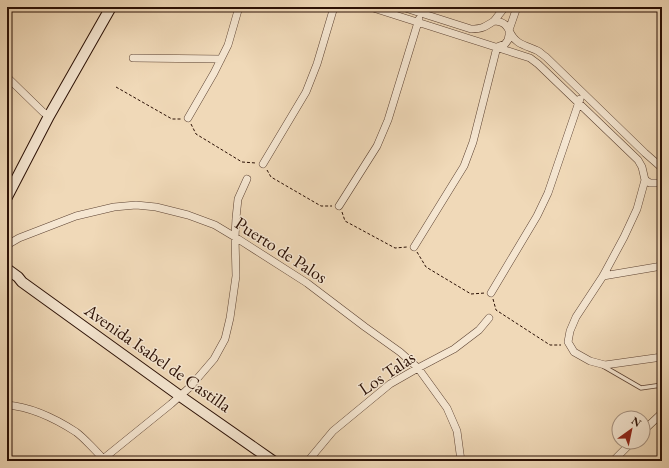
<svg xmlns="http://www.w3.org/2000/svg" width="669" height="468" font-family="'EB Garamond',serif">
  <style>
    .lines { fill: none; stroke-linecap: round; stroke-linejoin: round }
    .lane-casing { stroke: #5c4232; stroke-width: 5 }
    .street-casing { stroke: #5c4232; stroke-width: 8 }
    .secondary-casing { stroke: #2b1005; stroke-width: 12 }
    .path { stroke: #2b1005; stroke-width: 1; stroke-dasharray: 3 2; stroke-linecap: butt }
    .lane { stroke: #f5e6d1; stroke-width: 3.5 }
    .street { stroke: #f5e6d1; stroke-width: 7 }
    .secondary { stroke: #f5e6d1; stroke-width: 10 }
    .labels { text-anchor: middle; stroke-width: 3; stroke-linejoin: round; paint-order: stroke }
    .street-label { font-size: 18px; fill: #2b1005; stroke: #f5e6d1 }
  </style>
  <rect width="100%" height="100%" fill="#f0d9b8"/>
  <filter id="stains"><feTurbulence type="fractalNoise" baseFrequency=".005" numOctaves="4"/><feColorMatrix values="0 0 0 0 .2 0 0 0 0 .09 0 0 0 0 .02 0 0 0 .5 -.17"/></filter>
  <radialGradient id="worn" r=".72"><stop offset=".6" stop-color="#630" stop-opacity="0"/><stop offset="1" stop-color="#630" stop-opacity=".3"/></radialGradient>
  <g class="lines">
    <defs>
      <path id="lane" d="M603,366L641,388L662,385"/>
      <path id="street" d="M370,7L530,58L538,64L638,160L642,167L645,180L650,183H662
        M402,7L471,29C482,29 485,27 494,21C512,22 506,34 518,42C524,46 532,48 538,51C541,53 543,55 546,57L645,153L662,168
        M494,21L501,12L505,7
        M133,58L221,59
        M7,77L43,112L49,116
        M188,118L214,73L228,45L239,7
        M263,164L306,92L317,64L334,7
        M645,180L637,209L624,237L603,276L576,317L570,331L568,342L574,352L590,361L605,365L662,357
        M339,206L377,146L388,120L419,19
        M7,245L19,238L76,216L114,207L136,205L156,207L188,215L215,225L235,237L307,283L365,327L400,352L418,368L447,408L457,431L461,461
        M414,247L464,166L473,142L497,47L505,44L508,40L509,35V30L517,7
        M603,276L662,266
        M491,293L537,216L548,193L580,99
        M7,405C32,407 56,419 76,432C83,437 99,454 105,461
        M643,431L662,413
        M103,459L171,404L190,387L214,359L225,339L230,318L236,276L235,237L236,218L238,199L247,179
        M308,461L333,431L390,384L418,368L454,349L479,330L489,318
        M613,461L632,442"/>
      <path id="secondary" d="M7,197L49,116L111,7
        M7,269L18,277L22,282L180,396L273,461"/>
    </defs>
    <use href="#lane" class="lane-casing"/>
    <use href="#street" class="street-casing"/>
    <use href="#secondary" class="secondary-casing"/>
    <path class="path" d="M116,87L172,119H181
      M191,124L196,134L242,162L256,163
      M267,170L271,177L321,206H332
      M342,212L345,221L395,248L407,247
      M417,252L426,267L471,294L485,293
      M493,299L496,310L550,345H561"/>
    <use href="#lane" class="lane"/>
    <use href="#street" class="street"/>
    <use href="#secondary" class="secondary"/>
  </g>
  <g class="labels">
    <g class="street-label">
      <text transform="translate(281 250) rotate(33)" y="6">Puerto de Palos</text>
      <text transform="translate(158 358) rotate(35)" y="6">Avenida Isabel de Castilla</text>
      <text transform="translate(387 373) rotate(-34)" y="6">Los Talas</text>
    </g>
  </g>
  <rect width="669" height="468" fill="none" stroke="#f0d9b8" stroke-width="24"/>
  <rect x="8" y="8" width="653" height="452" fill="none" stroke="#2b1005" stroke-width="2"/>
  <rect x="12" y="12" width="645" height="444" fill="none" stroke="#2b1005"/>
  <g transform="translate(631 430) rotate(33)"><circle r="19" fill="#f5e6d1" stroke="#a4907f"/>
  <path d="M0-3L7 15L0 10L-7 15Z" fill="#8f2418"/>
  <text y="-6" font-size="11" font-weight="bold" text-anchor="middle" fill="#2b1005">N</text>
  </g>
  <rect width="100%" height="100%" filter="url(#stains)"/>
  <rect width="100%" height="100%" fill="url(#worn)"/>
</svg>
